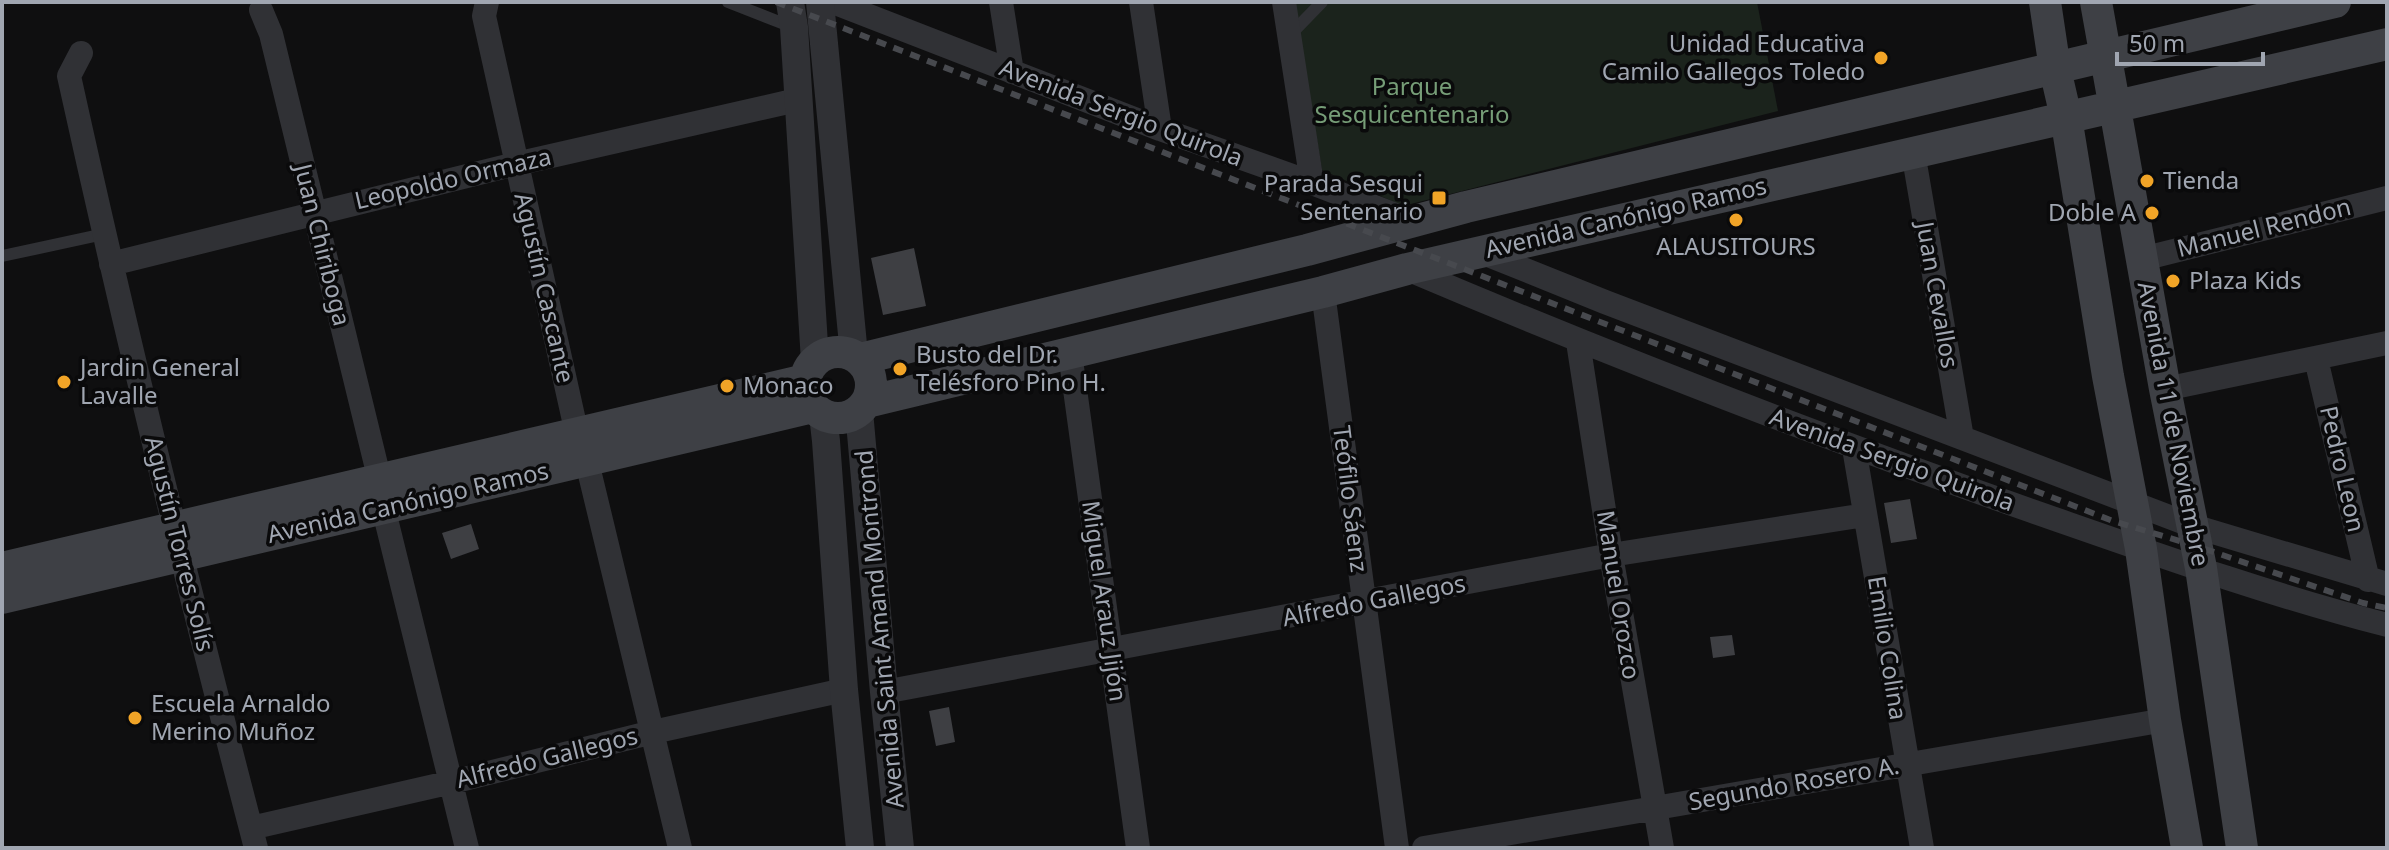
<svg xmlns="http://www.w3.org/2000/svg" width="2389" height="850" font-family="'Noto Sans',sans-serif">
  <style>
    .green { fill: #1b231c }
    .building { fill: #3e3f43 }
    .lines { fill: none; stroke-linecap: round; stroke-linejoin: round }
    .service { stroke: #303135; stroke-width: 12 }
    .minor { stroke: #303135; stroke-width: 24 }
    .tertiary { stroke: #303135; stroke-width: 28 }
    .secondary { stroke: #3e4045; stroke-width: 32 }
    .rail { stroke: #47494e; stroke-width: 6; stroke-dasharray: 10 8; stroke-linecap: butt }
    .poi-dot { fill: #f1a427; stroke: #0a0a0b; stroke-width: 3 }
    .labels { text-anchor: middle; stroke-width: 7; stroke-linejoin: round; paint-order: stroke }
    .poi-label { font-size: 24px; fill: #a0a6b1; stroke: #0a0a0b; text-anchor: start }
    .park-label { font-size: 24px; fill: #769d77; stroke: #0a0a0b }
    .street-label { font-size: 24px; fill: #a0a6b1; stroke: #0a0a0b }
  </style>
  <rect width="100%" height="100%" fill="#0f0f10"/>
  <path class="green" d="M1294,2H1757L1778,111L1403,206L1322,170Z"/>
  <path class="building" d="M914,248L926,306L883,315L871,258Z
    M1910,499L1917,539L1891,543L1884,503Z
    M471,524L479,549L451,559L442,533Z
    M1732,635L1735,655L1713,658L1710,637Z
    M949,707L955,742L936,746L929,711Z"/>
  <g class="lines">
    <path class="service" d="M728,2L792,27
      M1289,36L1322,2
      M2,256L104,234"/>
    <path class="minor" d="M487,2L484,16L577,434
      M833,2L1160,129L1312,183L1411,221
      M1001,2L1012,72
      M1141,2L1160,129
      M1284,2L1312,183
      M261,10L271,34L380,481
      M81,53L69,76C126,335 189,592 256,848
      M1913,152L1962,438
      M1481,252L1605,302L2193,526L2387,584
      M2142,259L2387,198
      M111,264L516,164L797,100
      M1407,269C1612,356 1819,436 2029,510C2147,551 2266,594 2387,625
      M1323,292L1397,848
      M1578,342L1611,555L1662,848
      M1070,353L1138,848
      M2316,359L2368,580
      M2165,389L2387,343
      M1854,448L1922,848
      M587,462L680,848
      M383,507L467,848
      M884,692L1611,555L1865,515
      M251,828L452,782L653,732L844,690
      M1424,848L2165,720"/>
    <path class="tertiary" d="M790,2L794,27L815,361
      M820,2L854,355
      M859,411L884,692L900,848
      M823,415L826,441L844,690L860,848"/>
    <path class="secondary" d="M2045,2L2055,69L2066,117L2108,376L2141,549L2165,720L2187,848
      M2096,2L2165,389L2201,568L2242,848
      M805 385a33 33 0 1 1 66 0a33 33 0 1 1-66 0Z
      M860,359L1307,250L1466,207L2335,2
      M867,402L1323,292L1407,269L2387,44
      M2,568L805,380
      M2,598L813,407"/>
    <path class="rail" d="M776,2L2113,521L2196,546L2363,603L2387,608"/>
  </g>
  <g class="poi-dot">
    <circle cx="1881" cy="58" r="8"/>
    <circle cx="2147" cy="181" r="8"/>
    <rect x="1431" y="190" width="16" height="16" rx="4"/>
    <circle cx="2152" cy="213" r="8"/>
    <circle cx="1736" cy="220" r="8"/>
    <circle cx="2173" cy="281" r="8"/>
    <circle cx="900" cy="369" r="8"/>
    <circle cx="64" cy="382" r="8"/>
    <circle cx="727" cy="386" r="8"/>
    <circle cx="135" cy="718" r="8"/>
  </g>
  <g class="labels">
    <g class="poi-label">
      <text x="1865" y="52" text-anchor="end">Unidad Educativa<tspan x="1865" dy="28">Camilo Gallegos Toledo</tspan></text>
      <text x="2163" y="189">Tienda</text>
      <text x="1423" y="192" text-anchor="end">Parada Sesqui<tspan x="1423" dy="28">Sentenario</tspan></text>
      <text x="2136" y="221" text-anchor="end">Doble A</text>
      <text x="1736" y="255" text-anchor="middle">ALAUSITOURS</text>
      <text x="2189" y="289">Plaza Kids</text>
      <text x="916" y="363">Busto del Dr.<tspan x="916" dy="28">Telésforo Pino H.</tspan></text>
      <text x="80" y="376">Jardin General<tspan x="80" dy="28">Lavalle</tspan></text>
      <text x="743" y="394">Monaco</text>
      <text x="151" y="712">Escuela Arnaldo<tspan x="151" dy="28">Merino Muñoz</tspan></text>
    </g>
    <g class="park-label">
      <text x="1412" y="95">Parque<tspan x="1412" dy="28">Sesquicentenario</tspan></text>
    </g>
    <g class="street-label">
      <text transform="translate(1121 113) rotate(21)" y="8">Avenida Sergio Quirola</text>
      <text transform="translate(453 179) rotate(-13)" y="8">Leopoldo Ormaza</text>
      <text transform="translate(1626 218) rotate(-13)" y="8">Avenida Canónigo Ramos</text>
      <text transform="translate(2264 228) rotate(-14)" y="8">Manuel Rendon</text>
      <text transform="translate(322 245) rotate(76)" y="8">Juan Chiriboga</text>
      <text transform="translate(544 288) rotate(77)" y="8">Agustín Cascante</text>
      <text transform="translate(1937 295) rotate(80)" y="8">Juan Cevallos</text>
      <text transform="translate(2173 424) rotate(79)" y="8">Avenida 11 de Noviembre</text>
      <text transform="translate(1892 460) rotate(20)" y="8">Avenida Sergio Quirola</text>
      <text transform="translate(2342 469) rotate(77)" y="8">Pedro Leon</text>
      <text transform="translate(1350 499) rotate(83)" y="8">Teófilo Sáenz</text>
      <text transform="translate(408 503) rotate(-13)" y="8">Avenida Canónigo Ramos</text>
      <text transform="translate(179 544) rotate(76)" y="8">Agustín Torres Solís</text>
      <text transform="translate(1618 595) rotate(81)" y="8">Manuel Orozco</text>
      <text transform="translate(1104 601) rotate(82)" y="8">Miguel Arauz Jijón</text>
      <text transform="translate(1374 601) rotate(-11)" y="8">Alfredo Gallegos</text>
      <text transform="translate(880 629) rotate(-95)" y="8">Avenida Saint Amand Montrond</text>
      <text transform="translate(1887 648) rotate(81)" y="8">Emilio Colina</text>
      <text transform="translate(547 758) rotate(-14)" y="8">Alfredo Gallegos</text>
      <text transform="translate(1794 784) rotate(-10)" y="8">Segundo Rosero A.</text>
    </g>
  </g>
  <rect width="2389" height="850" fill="none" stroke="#a0a6b1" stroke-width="8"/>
  <path d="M2117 52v12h146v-12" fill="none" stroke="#a0a6b1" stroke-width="4"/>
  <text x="2129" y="52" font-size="24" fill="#a0a6b1" stroke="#0a0a0b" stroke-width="6" paint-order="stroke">50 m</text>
</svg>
